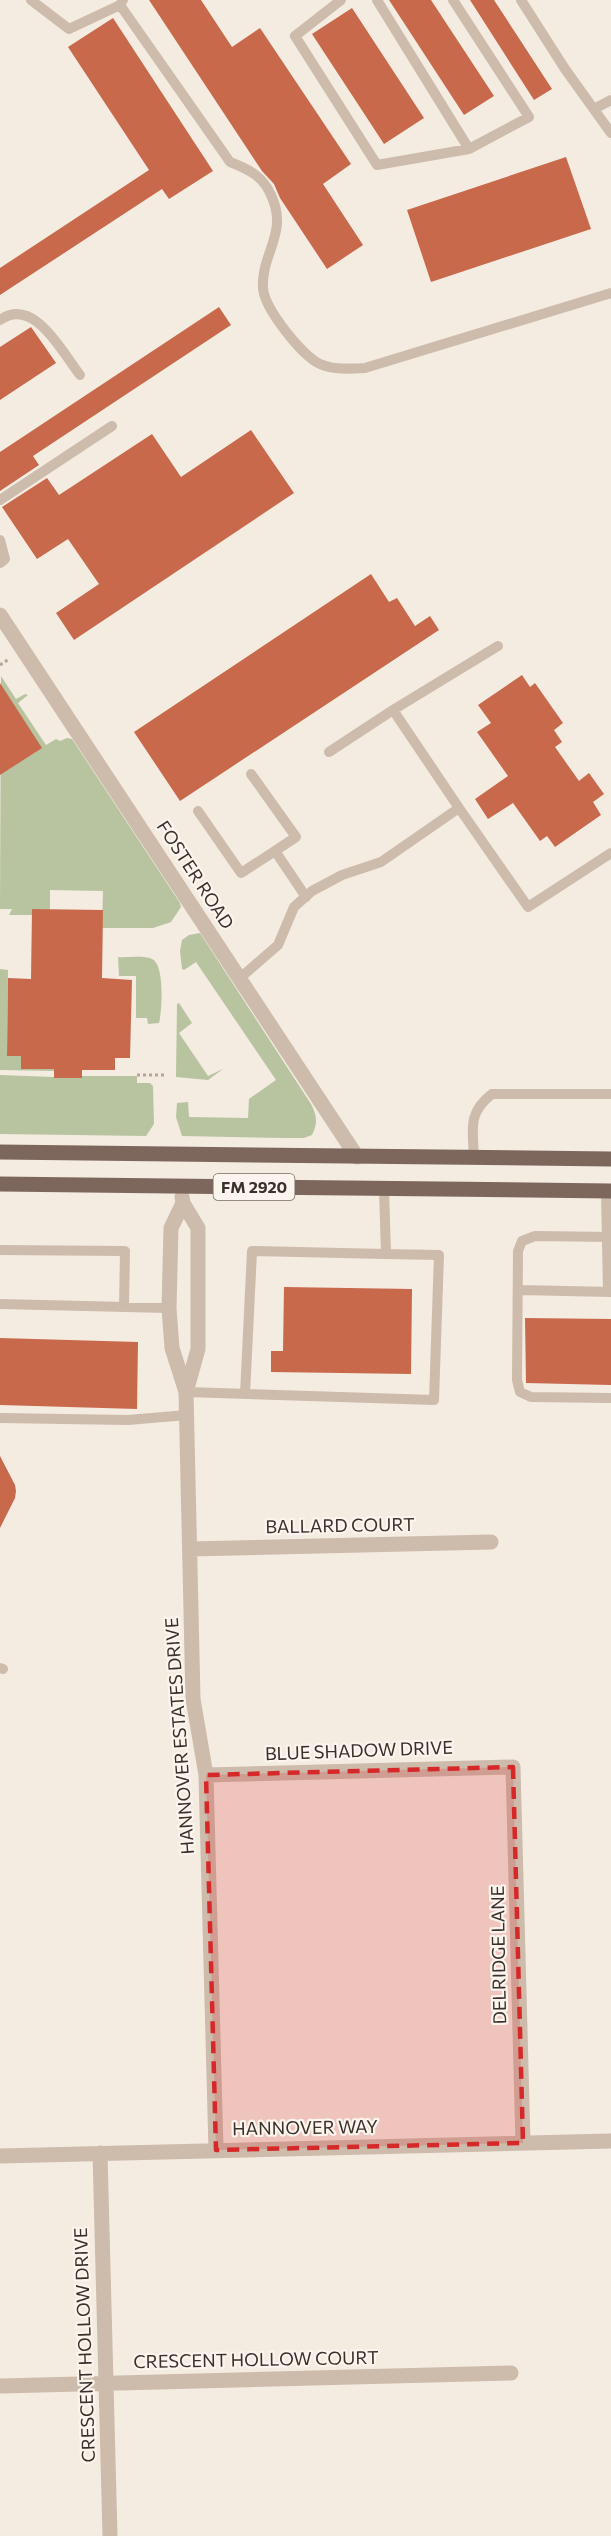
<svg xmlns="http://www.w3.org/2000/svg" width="611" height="2536" font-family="Commissioner,sans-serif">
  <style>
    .green { fill: #b8c4a0 }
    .building { fill: #c8694b }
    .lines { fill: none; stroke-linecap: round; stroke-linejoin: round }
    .path { stroke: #b9a596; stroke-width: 3; stroke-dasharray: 3 3; stroke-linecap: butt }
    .lane { stroke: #cdbbac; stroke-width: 10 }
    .street { stroke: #cdbbac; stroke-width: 15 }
    .primary { stroke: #7d675c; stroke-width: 15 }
    .marked { fill: #d62828; fill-opacity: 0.2; stroke: #d62828; stroke-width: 4.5; stroke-dasharray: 12 8; stroke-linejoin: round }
    .labels { text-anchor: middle; stroke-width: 4.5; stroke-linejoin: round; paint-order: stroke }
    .shield { fill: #fbf5ee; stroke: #756b66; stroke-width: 1.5 }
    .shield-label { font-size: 16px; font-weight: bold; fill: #3b302b }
    .street-label { font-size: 18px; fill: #3b302b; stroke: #fbf5ee }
  </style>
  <rect width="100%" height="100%" fill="#f4ebe1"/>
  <path class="green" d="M1,676L16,699L25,694L28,695L18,703L46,745L56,739L60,741L67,738L72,739L180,903L181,907L171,922L153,928H102L103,891L50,890V910L32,909V915H9L12,909H0Z
    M200,933L311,1104C317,1116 318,1123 312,1135L304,1138H284L182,1136L176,1117L177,1103L188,1102L189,1117L248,1118L249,1099L276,1080L196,962L184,970L182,969L180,951L182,940L189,935Z
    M118,957C128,958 143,955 152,959C165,965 162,1011 159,1023L148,1024L147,1018H136V976H119Z
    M0,969L8,970L7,1056H21L22,1069H54V1071L0,1070Z
    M179,1003L192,1023L179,1033L208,1076L223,1069L208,1080L176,1077L177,1004Z
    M0,1075L81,1078L82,1076H137V1083H150L153,1086L154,1124L146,1136L0,1134Z"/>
  <path class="building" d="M149,0H201L232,47L260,28L351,164L323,184L363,245L327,269L280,198L274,184L262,171Z
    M389,0H431L494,96L464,115Z
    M470,0H494L552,89L534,100Z
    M352,8L424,118L384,144L312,34Z
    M113,18L213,171L169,199L162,189L0,295V268L149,170L68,47Z
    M566,157L591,229L431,282L407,210Z
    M219,307L231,325L33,456L39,465L0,491V452Z
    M31,327L56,363L0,400V347Z
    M251,430L294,493L74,640L56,613L99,584L68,539L37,559L2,507L47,478L59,495L152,434L181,477Z
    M371,574L389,602L397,598L415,626L430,616L439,630L180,801L134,732Z
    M522,675L530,687L535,683L563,723L554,730L562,742L555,747L579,781L589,773L604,794L593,802L601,815L555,847L547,836L540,841L513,803L488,819L475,799L508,776L477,732L491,723L478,705Z
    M0,683L42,748L0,775Z
    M32,909L103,910L102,978L132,980L130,1058H115V1070H82V1078H54V1069H21V1056H7L8,978L31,979Z
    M284,1287L412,1289L411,1374L271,1372V1351H283Z
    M525,1318L611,1319V1385L526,1383Z
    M0,1338L138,1342L137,1409L0,1405Z
    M0,1456L15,1485L16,1491L15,1498L0,1528Z"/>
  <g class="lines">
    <path class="path" d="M0,665L9,659
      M137,1075H167"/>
    <path class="lane" d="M31,0L69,29L120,5L123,0
      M341,0L295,36L377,165L469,149L529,117L453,0
      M377,0L469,149
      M521,0L565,69L611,133
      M120,5L230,162C248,169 263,176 271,195C289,233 261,253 263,288C264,308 302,356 320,364C333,370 351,369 365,368L611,293
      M594,109L611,100
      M0,320C34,296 62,352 80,375
      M0,500L112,426
      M0,540L5,559L0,563
      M329,752L393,710
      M251,774L296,837L275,851
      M459,808L393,710L498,646
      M198,811L241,873L275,851L306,897
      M240,978L278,945L294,907L312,891L342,875L381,862L459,808L528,907L611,853
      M474,1158C473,1130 467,1113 492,1094H611
      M606,1191L608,1292
      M611,1237L535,1236L522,1241L518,1251L517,1380L520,1392L531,1397L611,1398
      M0,1250L125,1251L124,1307
      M519,1290L611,1292
      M0,1304L169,1308
      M186,1392L434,1400L439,1255L386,1254L384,1189
      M245,1394L252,1251L386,1254
      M0,1418L128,1420L187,1415
      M0,1668L3,1669"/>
    <path class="street" d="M0,615L357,1157
      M182,1197L183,1203L198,1228V1349L186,1392
      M183,1203L171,1228L169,1308L172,1348L186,1392L193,1699L206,1775L216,2150
      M190,1549L491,1542
      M206,1775L513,1767L523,2143
      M100,2153L110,2536
      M0,2156L611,2141
      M1,2386L511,2373"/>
    <path class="primary" d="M0,1152L611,1159
      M0,1184L611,1191"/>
  </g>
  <path class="marked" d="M513,1767L523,2143L216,2150L206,1775Z"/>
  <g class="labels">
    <rect class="shield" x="213.5" y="1174" width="81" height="26" rx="4.5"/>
    <g class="shield-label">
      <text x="254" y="1193">FM 2920</text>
    </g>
    <g class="street-label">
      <text transform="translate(195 875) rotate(57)" y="6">FOSTER ROAD</text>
      <text transform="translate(340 1526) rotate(-1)" y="6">BALLARD COURT</text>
      <text transform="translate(180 1736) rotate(-94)" y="6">HANNOVER ESTATES DRIVE</text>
      <text transform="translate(359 1751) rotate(-2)" y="6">BLUE SHADOW DRIVE</text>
      <text transform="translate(499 1955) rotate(-91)" y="6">DELRIDGE LANE</text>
      <text transform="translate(305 2128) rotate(-1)" y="6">HANNOVER WAY</text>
      <text transform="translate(85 2345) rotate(-92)" y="6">CRESCENT HOLLOW DRIVE</text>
      <text transform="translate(256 2360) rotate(-1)" y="6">CRESCENT HOLLOW COURT</text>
    </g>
  </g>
</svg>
